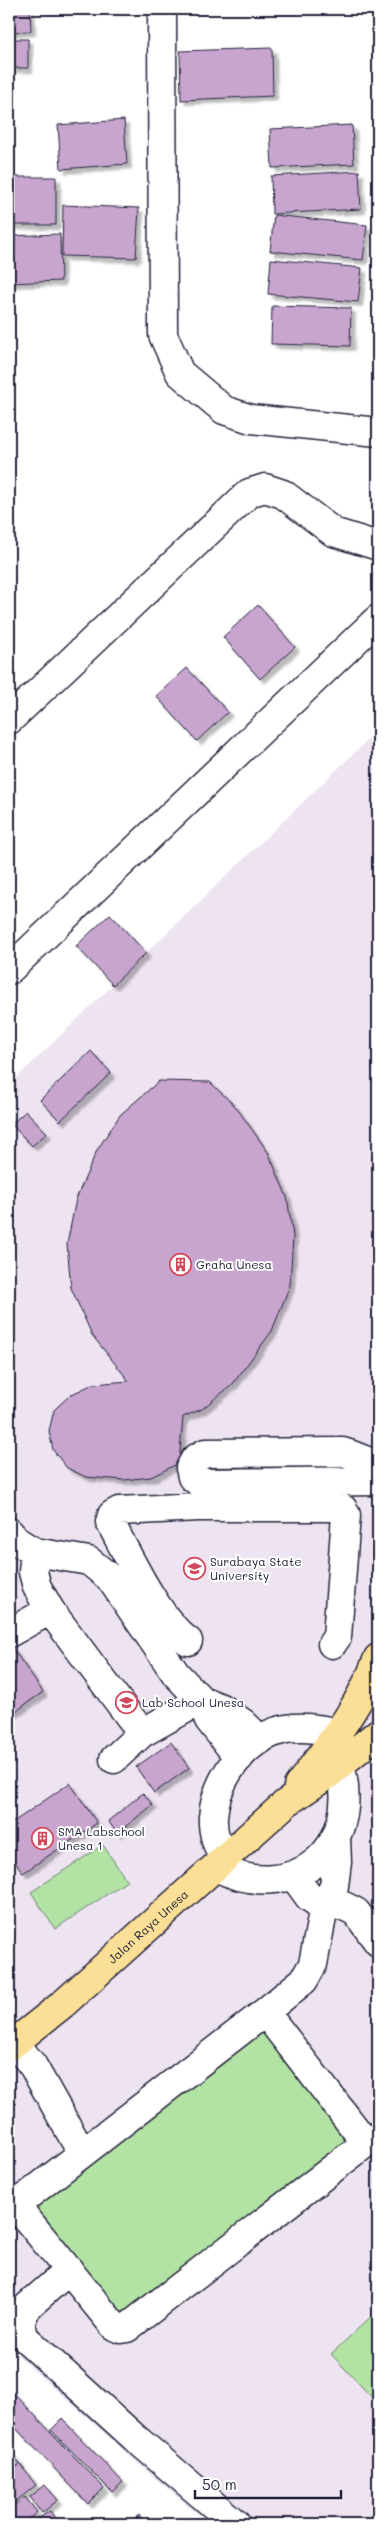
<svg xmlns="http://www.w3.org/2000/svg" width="387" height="2533" font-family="Mali,sans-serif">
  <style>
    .built { fill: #eee4f1 }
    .green { fill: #b2e3a4; stroke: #6a8270 }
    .building { fill: #c8a5cf; stroke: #22223b; filter: url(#shadow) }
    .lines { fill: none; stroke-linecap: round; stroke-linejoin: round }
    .minor-casing { stroke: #22223b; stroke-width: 31 }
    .major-casing { stroke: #22223b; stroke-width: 31 }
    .minor { stroke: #fff; stroke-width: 28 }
    .major { stroke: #fbdf96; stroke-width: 28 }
    .labels { text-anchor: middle; stroke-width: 4; stroke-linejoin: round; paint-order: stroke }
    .poi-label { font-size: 12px; fill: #22223b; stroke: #fff; text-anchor: start }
    .street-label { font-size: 12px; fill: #22223b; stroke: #fff }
  </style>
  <defs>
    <filter id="shadow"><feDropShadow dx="4.5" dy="4.5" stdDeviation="1" flood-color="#0004"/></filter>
  </defs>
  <rect width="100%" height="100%" fill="#fff"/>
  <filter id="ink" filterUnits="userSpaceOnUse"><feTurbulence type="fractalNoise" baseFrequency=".02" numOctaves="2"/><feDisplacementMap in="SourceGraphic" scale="10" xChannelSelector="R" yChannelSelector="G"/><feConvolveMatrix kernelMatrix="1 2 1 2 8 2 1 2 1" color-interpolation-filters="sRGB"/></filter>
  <g filter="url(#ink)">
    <path class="built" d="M378,730V2524H210L152,2476L9,2348V2072L17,2067L9,2053V1085Z"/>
    <path class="green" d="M103,1845L127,1881L55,1929L31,1892Z
      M264,2022L356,2139L124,2322L32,2205Z
      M378,2310V2404L331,2354Z"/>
    <path class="building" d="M9,9H30L31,31L9,32Z
      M9,39H28V68H9Z
      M272,48L273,96L181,100L180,51Z
      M124,120L127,164L61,169L58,125Z
      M352,125L354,164L272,168L270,129Z
      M359,171L361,209L272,214L271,176Z
      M9,177H56V225H9Z
      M63,205L139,208L136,258L62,256Z
      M274,215L367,225L363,260L270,251Z
      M60,234L61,281L9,283V236Z
      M271,259L362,268L358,302L268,294Z
      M272,306L351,308L350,346L271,344Z
      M258,605L295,647L260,679L223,637Z
      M187,668L228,712L197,741L156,696Z
      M110,914L146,953L113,985L76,946Z
      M91,1051L111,1073L60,1121L40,1100Z
      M159,1081L210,1082L236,1107L268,1152L287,1197L293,1236L290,1285L272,1331L232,1385L202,1409L183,1417L179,1463L151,1477L124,1480L86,1477L67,1468L53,1450L49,1431L54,1410L70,1395L93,1384L129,1381L92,1335L71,1288L67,1244L76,1199L97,1150L120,1115Z
      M26,1111L47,1133L32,1146L11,1124Z
      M11,1646L43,1692L9,1716V1648Z
      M171,1742L189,1768L154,1793L136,1767Z
      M70,1783L97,1823L23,1873L9,1853V1825Z
      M143,1793L153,1805L117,1833L108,1821Z
      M9,2388L104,2488L88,2504L9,2421Z
      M62,2419L123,2482L112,2492L51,2430Z
      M9,2451L20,2464L9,2473Z
      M20,2464L36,2485L9,2507V2473Z
      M45,2485L58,2500L42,2513L30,2497Z
      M25,2497L37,2512L22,2524H9V2510Z
      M50,2511L59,2524H30Z
      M139,2515L146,2524H127Z"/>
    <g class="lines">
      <defs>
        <path id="minor" d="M162,9L163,335L180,373L224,410L251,419L378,432
          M9,720L249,493L265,488L283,494L333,532L375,545
          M9,970L378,619
          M378,1463C367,1463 355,1455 343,1452L205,1453L195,1459L190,1468L192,1477L200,1483L378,1481
          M9,1532L18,1542L35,1552L89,1561L110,1578L176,1674L201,1700L221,1708L243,1723L260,1740
          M35,1552L33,1572L37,1587L50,1610L142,1733
          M9,1633L50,1610
          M188,1641C158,1620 128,1555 110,1522L112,1515L119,1511L198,1507H336L343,1509L346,1515L337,1637L332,1644
          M114,1759L142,1733L201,1700L209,1720L239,1758
          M224,1861C218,1847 212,1833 213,1817C216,1778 246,1737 286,1729C304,1726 321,1729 339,1733
          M216,1867C294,1906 363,1849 340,1765
          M293,1875L309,1897L324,1907L344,1906L356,1912L378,1942
          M265,2012L366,2143L127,2328L121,2329L114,2326L22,2213L20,2205L26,2197Z
          M265,2012L304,1980L313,1964L324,1907L334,1886L337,1862L336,1838
          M15,2043L33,2066L82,2153
          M69,2270L27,2307L20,2323L25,2338L135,2438L236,2524"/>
        <g id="major">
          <path d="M298,1786C331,1742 358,1710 378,1658"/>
          <path id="s1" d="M9,2047L63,2004L286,1803L329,1774L378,1733"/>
        </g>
      </defs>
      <use href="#minor" class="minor-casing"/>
      <use href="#major" class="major-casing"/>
      <use href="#minor" class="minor"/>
      <use href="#major" class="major"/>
    </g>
  </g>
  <defs>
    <symbol id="building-ring" viewBox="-11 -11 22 22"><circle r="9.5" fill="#fff" stroke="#d1495b" stroke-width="1.5"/><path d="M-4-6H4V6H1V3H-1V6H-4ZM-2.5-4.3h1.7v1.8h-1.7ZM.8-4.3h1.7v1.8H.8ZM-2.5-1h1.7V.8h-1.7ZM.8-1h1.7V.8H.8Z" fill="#d1495b"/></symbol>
    <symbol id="university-ring" viewBox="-11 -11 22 22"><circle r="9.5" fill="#fff" stroke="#d1495b" stroke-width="1.5"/><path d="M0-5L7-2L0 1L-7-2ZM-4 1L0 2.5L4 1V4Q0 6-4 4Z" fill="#d1495b"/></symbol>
    <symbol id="school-ring" viewBox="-11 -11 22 22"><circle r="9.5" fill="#fff" stroke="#d1495b" stroke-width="1.5"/><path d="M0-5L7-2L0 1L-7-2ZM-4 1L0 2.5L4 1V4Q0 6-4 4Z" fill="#d1495b"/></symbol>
  </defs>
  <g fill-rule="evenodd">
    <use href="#building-ring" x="168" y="1252" width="25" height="25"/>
    <use href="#university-ring" x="182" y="1556" width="25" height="25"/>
    <use href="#school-ring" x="114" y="1690" width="25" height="25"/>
    <use href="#building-ring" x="30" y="1826" width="25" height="25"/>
  </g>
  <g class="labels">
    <g class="poi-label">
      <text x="196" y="1269">Graha Unesa</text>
      <text x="210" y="1566">Surabaya State<tspan x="210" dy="14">University</tspan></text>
      <text x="142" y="1707">Lab School Unesa</text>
      <text x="58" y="1836">SMA Labschool<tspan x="58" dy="14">Unesa 1</tspan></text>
    </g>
    <g class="street-label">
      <text dy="4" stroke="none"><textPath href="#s1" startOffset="184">Jalan Raya Unesa</textPath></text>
    </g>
  </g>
  <rect width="387" height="2533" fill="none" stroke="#fff" stroke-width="30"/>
  <rect x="15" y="15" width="357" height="2503" fill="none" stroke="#22223b" stroke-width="2" filter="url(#ink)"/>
  <path d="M195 2490v8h146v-8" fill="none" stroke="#22223b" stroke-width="2.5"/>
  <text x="202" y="2490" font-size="15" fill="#22223b" stroke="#ffffff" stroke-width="4" paint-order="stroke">50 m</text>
</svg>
